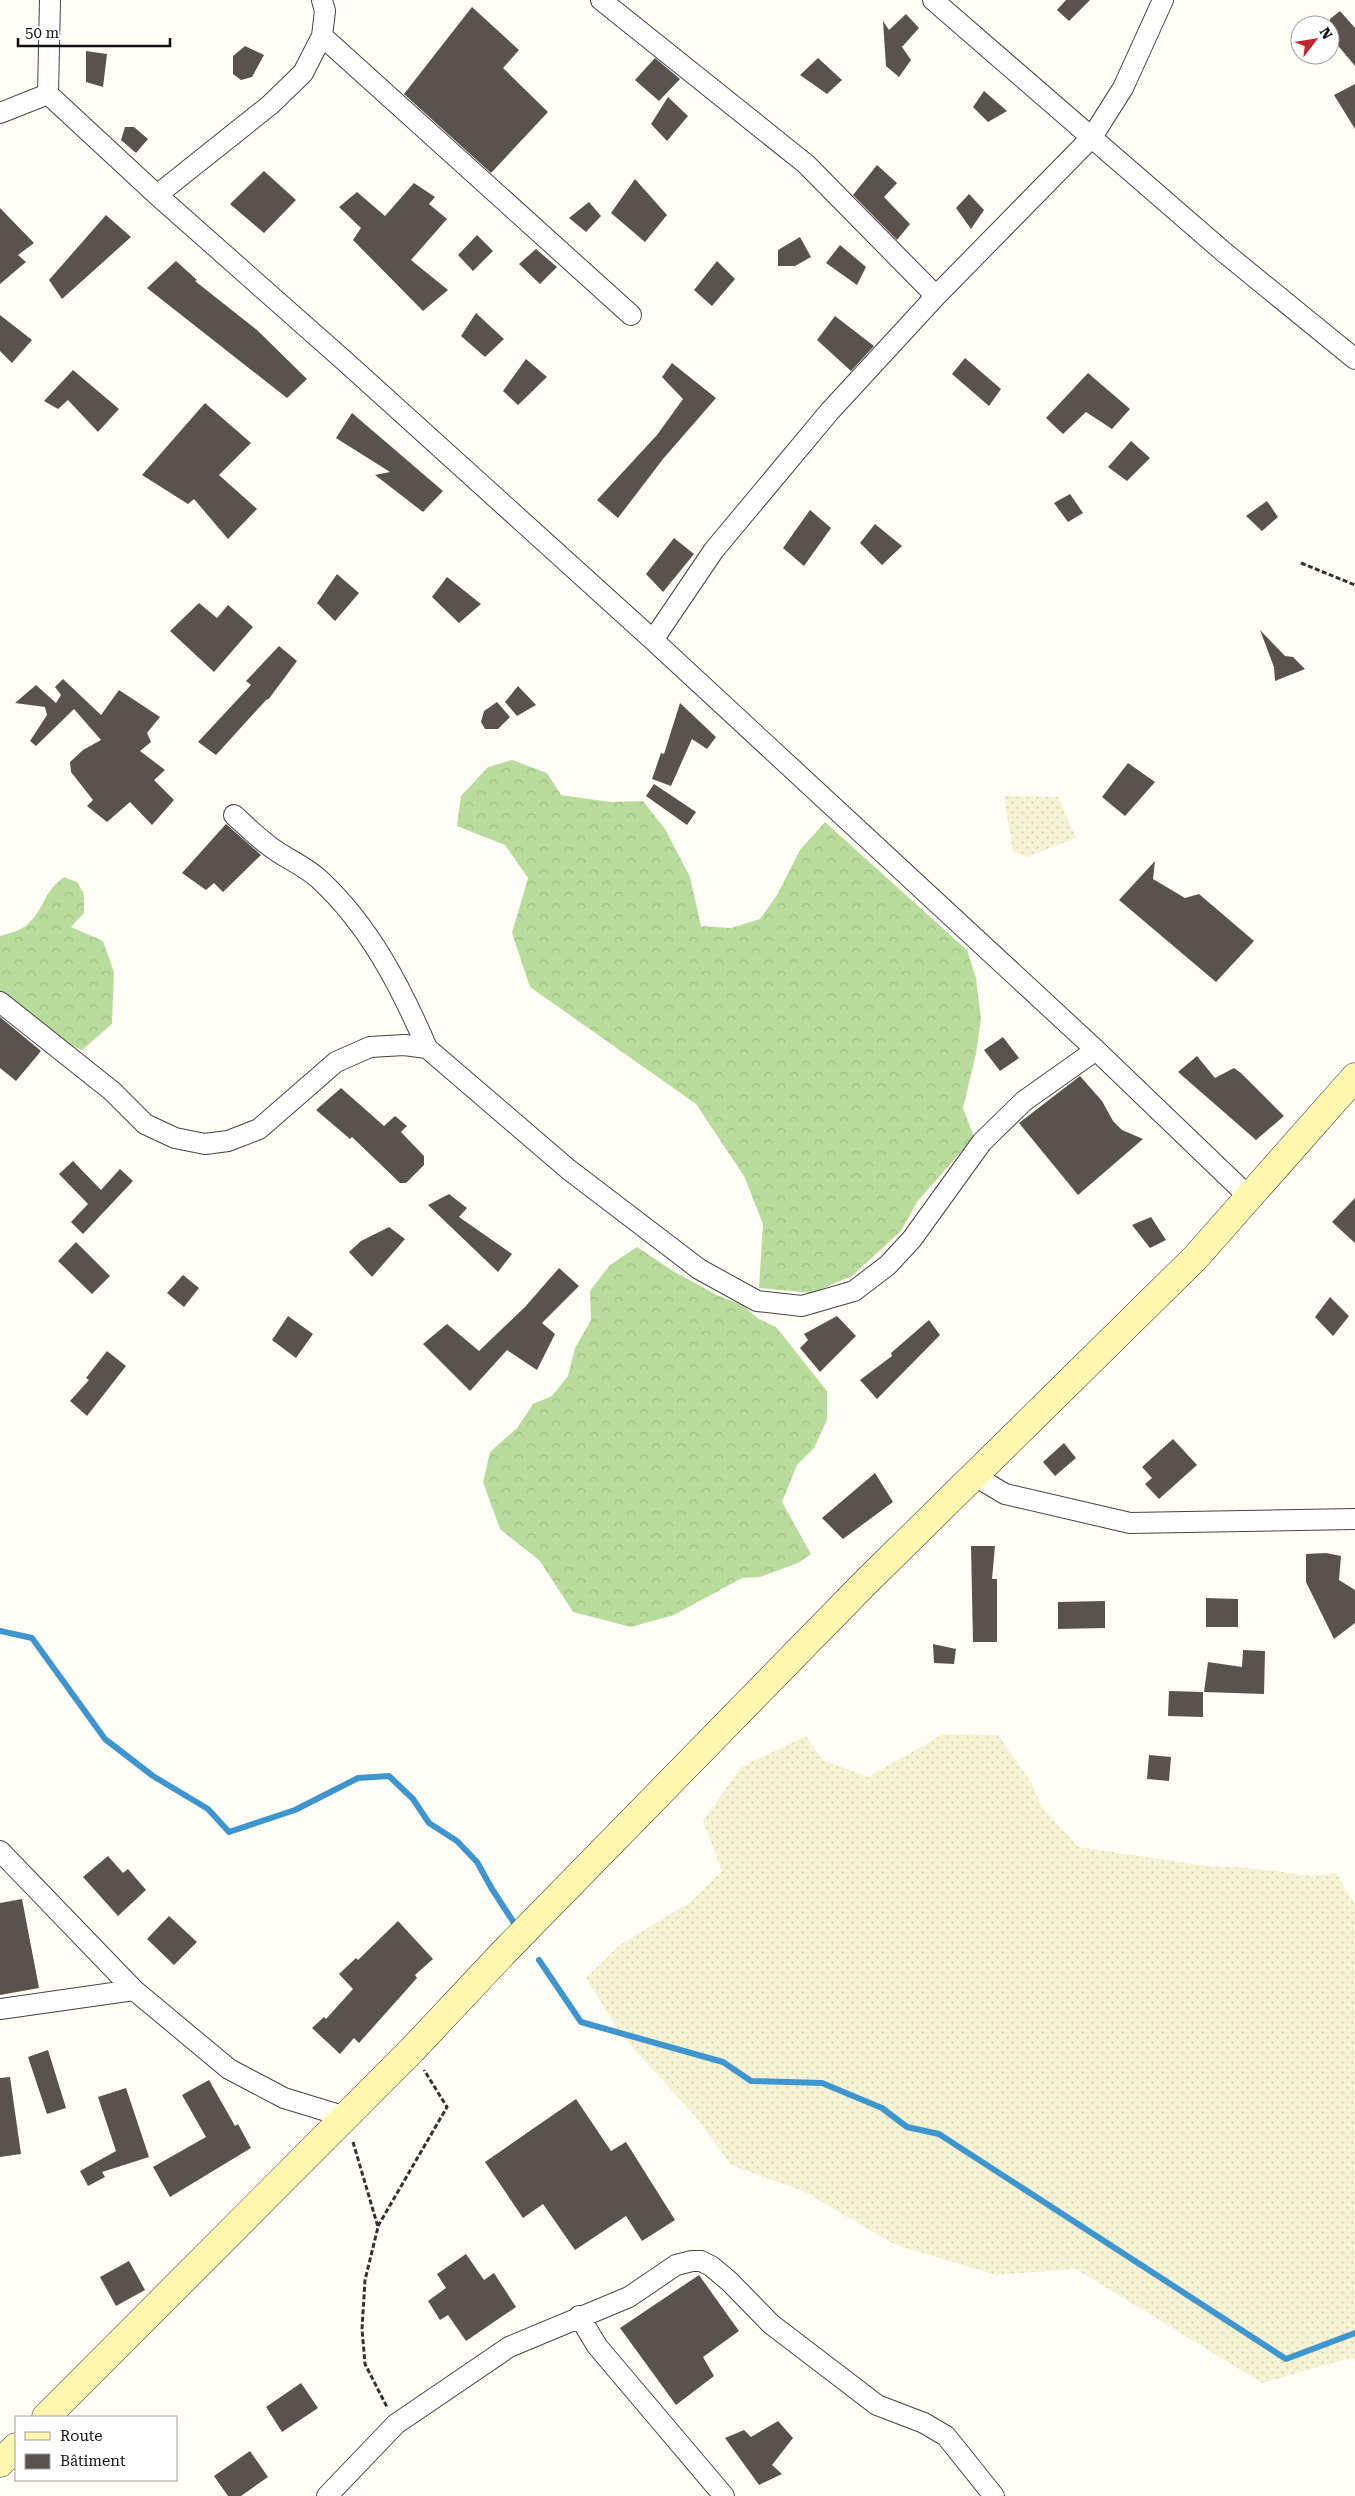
<svg xmlns="http://www.w3.org/2000/svg" width="1355" height="2496" font-family="'Roboto Serif',serif">
  <style>
    .farmland { fill: url(#farmland-dots) }
    .forest { fill: url(#forest-crowns) }
    .lines { fill: none; stroke-linecap: round; stroke-linejoin: round }
    .stream { stroke: #3f96cf; stroke-width: 6 }
    .building { fill: #5a524d }
    .minor-casing { stroke: #444; stroke-width: 22 }
    .secondary-casing { stroke: #333; stroke-width: 29 }
    .path { stroke: #333; stroke-width: 3; stroke-dasharray: 5 2.5; stroke-linecap: butt }
    .minor { stroke: #fff; stroke-width: 20 }
    .secondary { stroke: #fff6b0; stroke-width: 28 }
  </style>
  <defs>
    <pattern id="farmland-dots" width="8" height="8" patternUnits="userSpaceOnUse" patternTransform="scale(1.25)"><rect width="8" height="8" fill="#f6f3d4"/><path d="M2 2h.1M6 6h.1" fill="none" stroke="#d2cfb5" stroke-width="1.8" stroke-linecap="round"/></pattern>
    <pattern id="forest-crowns" width="20" height="18" patternUnits="userSpaceOnUse" patternTransform="scale(1.25)"><rect width="20" height="18" fill="#b9dc9c"/><path d="M2 6a3 3 0 1 1 6 0M12 15a3 3 0 1 1 6 0" fill="none" stroke="#9ebc85"/></pattern>
  </defs>
  <rect width="100%" height="100%" fill="#fffdf5"/>
  <path class="farmland" d="M1004,796L1058,797L1076,838L1027,857L1013,852Z
    M943,1734L998,1735L1031,1782L1042,1807L1078,1847L1207,1866L1250,1868L1313,1876L1336,1873L1355,1904V2359L1349,2358L1262,2383L1076,2269L996,2275L896,2245L803,2191L731,2165L697,2118L622,2036L586,1978L621,1944L689,1903L722,1871L703,1821L741,1767L806,1736L823,1760L868,1777Z"/>
  <path class="forest" d="M512,760L547,773L561,795L610,802L643,801L665,829L690,877L701,926L731,928L760,919L777,895L800,850L825,822L967,950L976,978L981,1019L976,1054L963,1108L974,1137L917,1202L901,1231L852,1276L812,1293L759,1288L763,1224L744,1176L696,1104L530,987L512,933L528,878L505,845L457,826L461,796L488,767Z
    M64,877L77,882L84,894V913L71,927L103,941L114,972L112,1024L82,1050L0,1016V936C10,933 21,931 29,923C44,909 44,891 64,877Z
    M637,1247L673,1271L717,1295L742,1305L759,1319L776,1327L827,1391V1420L814,1448L797,1465L782,1502L811,1554L798,1563L760,1577L742,1578L674,1615L631,1627L573,1612L540,1561L500,1529L483,1482L490,1452L517,1428L533,1404L552,1396L568,1376L575,1348L591,1320L590,1291L610,1265Z"/>
  <g class="lines">
    <path class="stream" d="M0,1631L32,1638L105,1739L153,1776L208,1809L229,1832L295,1810L358,1778L389,1776L413,1799L429,1823L457,1841L477,1862L492,1889L518,1929
      M539,1960L581,2022L723,2062L751,2081L822,2083L882,2108L907,2127L939,2134L1286,2359L1355,2333"/>
  </g>
  <path class="building" d="M1066,0H1090L1069,21L1057,10Z
    M472,7L519,50L503,68L548,112L491,173L404,94Z
    M1340,11L1355,28V66L1330,36V19Z
    M906,14L919,28L902,47L911,60L899,77L886,66L883,21L889,30Z
    M245,46L264,55L252,77L241,80L233,74V56Z
    M86,51L107,54L103,87L86,82Z
    M655,58L680,79L659,101L635,80Z
    M818,58L842,80L827,94L800,75Z
    M1355,84V129L1334,95Z
    M984,91L1007,111L988,122L973,107Z
    M668,97L688,116L667,141L651,124Z
    M125,127H134L148,139L136,153L121,140Z
    M877,165L897,183L884,197L910,224L897,240L853,195Z
    M264,171L296,200L264,233L230,204Z
    M635,179L667,215L645,242L611,213Z
    M414,183L435,197L429,204L447,219L411,260L448,290L423,311L353,240L361,228L339,207L357,192L385,216Z
    M969,194L984,210L971,229L956,208Z
    M589,202L601,216L586,232L569,218Z
    M0,208L34,243L18,255L26,262L0,284Z
    M106,215L131,237L62,299L49,280Z
    M477,235L493,251L473,271L458,255Z
    M800,237L811,257L795,266H778V250Z
    M840,245L866,267L857,285L826,263Z
    M536,249L557,267L540,284L519,264Z
    M176,261L197,280L195,281L257,330L307,379L287,398L147,288Z
    M717,261L735,279L712,306L694,290Z
    M476,313L504,339L485,357L461,336Z
    M0,315L32,340L12,363L0,351Z
    M835,316L874,346L851,371L817,340Z
    M965,358L1001,389L989,406L952,374Z
    M526,359L547,377L518,405L503,391Z
    M672,363L716,398L663,459L618,518L597,500L657,435L683,399L662,377Z
    M73,370L119,409L98,432L68,400L58,409L44,401Z
    M1088,373L1130,409L1112,429L1086,412L1063,434L1046,418Z
    M205,403L251,443L219,475L257,509L228,539L194,499L188,504L142,475Z
    M352,413L443,491L423,512L375,475L390,472L336,438Z
    M1131,441L1150,458L1127,481L1108,467Z
    M1070,494L1083,513L1068,522L1054,503Z
    M1267,501L1278,517L1262,531L1246,516Z
    M810,510L831,528L804,566L783,548Z
    M875,524L902,546L882,565L860,543Z
    M674,538L694,554L663,592L646,574Z
    M337,574L359,593L335,621L317,603Z
    M447,577L481,604L459,623L432,597Z
    M199,603L217,618L228,605L253,627L214,672L170,631Z
    M1260,630L1285,656L1293,657L1305,669L1275,681L1274,667Z
    M279,646L297,661L268,700L267,699L216,755L198,742L251,685L246,681Z
    M63,679L101,715L119,690L160,717L147,733L151,742L140,751L165,770L154,780L174,800L152,825L130,802L107,822L87,806L93,800L71,772L70,762L83,750L101,740L74,709L36,746L30,741L47,715L45,707L15,703L36,685L56,703L61,695L55,687Z
    M518,686L536,705L517,716L505,702Z
    M497,702L510,717L498,729H485L481,722L484,711Z
    M680,703L716,737L707,749L692,739L671,786L652,779L661,753L664,754Z
    M1128,763L1155,782L1125,816L1102,797Z
    M654,784L696,812L687,825L646,796Z
    M226,824L261,855L223,892L214,883L206,890L182,873Z
    M1155,861L1153,879L1185,898L1199,894L1254,941L1216,982L1119,900Z
    M0,1017L41,1051L16,1081L0,1068Z
    M1003,1037L1019,1058L1000,1071L984,1050Z
    M1197,1056L1215,1078L1234,1068L1241,1073L1284,1116L1256,1140L1178,1072Z
    M1080,1076L1102,1101L1113,1121L1122,1130L1143,1139L1078,1195L1019,1123Z
    M341,1088L384,1126L395,1116L407,1126L401,1132L424,1156V1165L406,1183H400L352,1137L350,1139L316,1110Z
    M73,1161L101,1190L120,1169L133,1181L83,1234L71,1222L88,1204L59,1174Z
    M449,1194L467,1208L459,1217L512,1254L498,1272L428,1205Z
    M1355,1198V1243L1332,1222Z
    M1151,1217L1166,1240L1150,1248L1132,1225Z
    M389,1227L405,1239L372,1277L349,1252L361,1241Z
    M76,1242L110,1276L92,1294L58,1261Z
    M559,1268L579,1286L542,1323L555,1334L537,1370L507,1350L470,1391L423,1344L447,1324L479,1351L525,1307Z
    M183,1275L199,1288L184,1307L167,1293Z
    M1330,1297L1349,1316L1333,1336L1315,1317Z
    M288,1316L313,1334L296,1358L272,1340Z
    M837,1316L856,1336L820,1372L800,1348L808,1340L804,1334Z
    M929,1320L940,1335L877,1399L860,1380L892,1356L891,1353Z
    M107,1351L126,1366L87,1416L70,1401L89,1380L86,1378Z
    M1173,1439L1197,1465L1159,1499L1145,1484L1152,1478L1142,1467Z
    M1064,1443L1076,1458L1055,1476L1043,1462Z
    M875,1473L893,1502L843,1539L822,1518Z
    M971,1546H995L992,1579H997V1642H973Z
    M1326,1553L1341,1556L1339,1580L1355,1590V1623L1334,1639L1306,1582V1554Z
    M1206,1598L1238,1599V1627H1206Z
    M1105,1601V1628L1058,1629V1602Z
    M933,1644L956,1649L954,1664L934,1663Z
    M1243,1650L1265,1651L1264,1694L1204,1692L1208,1662L1242,1667Z
    M1169,1691L1203,1692V1717L1168,1716Z
    M1149,1755L1171,1757L1169,1781L1147,1779Z
    M108,1856L123,1873L128,1869L146,1890L118,1916L83,1877Z
    M22,1899L39,1988L0,1995V1903Z
    M169,1916L197,1942L174,1965L147,1939Z
    M398,1921L433,1959L415,1975L417,1978L359,2043L354,2038L340,2054L312,2028L324,2017L326,2019L353,1989L339,1974L356,1958L358,1960Z
    M48,2050L66,2108L47,2114L28,2057Z
    M10,2077L21,2154L0,2157V2078Z
    M209,2080L235,2126L238,2124L251,2148L170,2197L153,2167L206,2137L182,2095Z
    M126,2088L149,2157L102,2172L105,2177L88,2186L80,2171L116,2151L98,2097Z
    M576,2099L611,2151L626,2142L675,2220L642,2241L626,2216L575,2250L543,2204L523,2218L485,2162Z
    M466,2254L484,2280L494,2273L516,2307L466,2341L448,2315L440,2320L428,2301L446,2288L437,2274Z
    M129,2261L145,2290L116,2306L100,2277Z
    M699,2275L739,2331L703,2357L714,2376L676,2405L620,2328Z
    M301,2383L318,2408L282,2432L266,2407Z
    M778,2421L793,2438L772,2465L782,2474L759,2485L725,2438L744,2430L751,2437Z
    M250,2451L268,2477L241,2496H228L214,2476Z"/>
  <g class="lines">
    <defs>
      <path id="minor" d="M50,0L48,94L157,195L348,364L653,640L1096,1050L1248,1196
        M601,0L806,164L936,296
        M933,0L1225,253L1355,359
        M322,36L631,315
        M0,113L48,94
        M157,195L270,105L303,73L322,36L325,11L322,0
        M653,640L714,550L830,411L936,296L1092,137L1123,88L1163,0
        M234,815C245,825 256,836 268,845C284,858 304,865 319,879C369,925 401,987 427,1048
        M0,1002L112,1091L145,1124L175,1138L205,1144L228,1141L259,1129L336,1062L370,1047L404,1045L427,1048L568,1169L699,1269L757,1301L802,1306L854,1291L888,1265L912,1239L982,1142L1024,1101L1096,1050
        M973,1475L1005,1494L1130,1523L1355,1519
        M0,1851L134,1990L229,2069L284,2098L346,2117
        M0,2009L134,1990
        M579,2316L597,2346L724,2496
        M327,2496L396,2424L509,2347L629,2297L676,2265L692,2261H701L711,2266L730,2282L771,2324L877,2405L924,2423L946,2436L994,2496"/>
      <path id="secondary" d="M46,2417L412,2050L505,1951L865,1583L1196,1257L1355,1077
        M0,2463L16,2447"/>
    </defs>
    <use href="#minor" class="minor-casing"/>
    <use href="#secondary" class="secondary-casing"/>
    <path class="path" d="M1301,563L1355,585
      M353,2142L378,2227L365,2280L362,2329L365,2364L387,2407
      M378,2226L447,2107L424,2070"/>
    <use href="#minor" class="minor"/>
    <use href="#secondary" class="secondary"/>
  </g>
  <rect x="15" y="2416" width="162" height="65" fill="#ffffff" stroke="#a0a0a0"/>
  <rect x="25" y="2432" width="25" height="8" fill="#fff6b0" stroke="#a0a0a0"/>
  <text x="60" y="2441" font-size="15" fill="#111111">Route</text>
  <rect x="25" y="2454" width="25" height="15" fill="#5a524d" stroke="#a0a0a0"/>
  <text x="60" y="2466" font-size="15" fill="#111111">Bâtiment</text>
  <g transform="translate(1315 40) rotate(59)"><circle r="24" fill="#ffffff" stroke="#a0a0a0"/>
  <path d="M0-4L9 19L0 12L-9 19Z" fill="#c4262e"/>
  <text y="-8" font-size="14" font-weight="bold" text-anchor="middle" fill="#111111">N</text>
  </g>
  <path d="M18 38v8h152v-8" fill="none" stroke="#111111" stroke-width="2.5"/>
  <text x="25" y="38" font-size="15" fill="#111111" stroke="#ffffff" stroke-width="4" paint-order="stroke">50 m</text>
</svg>
